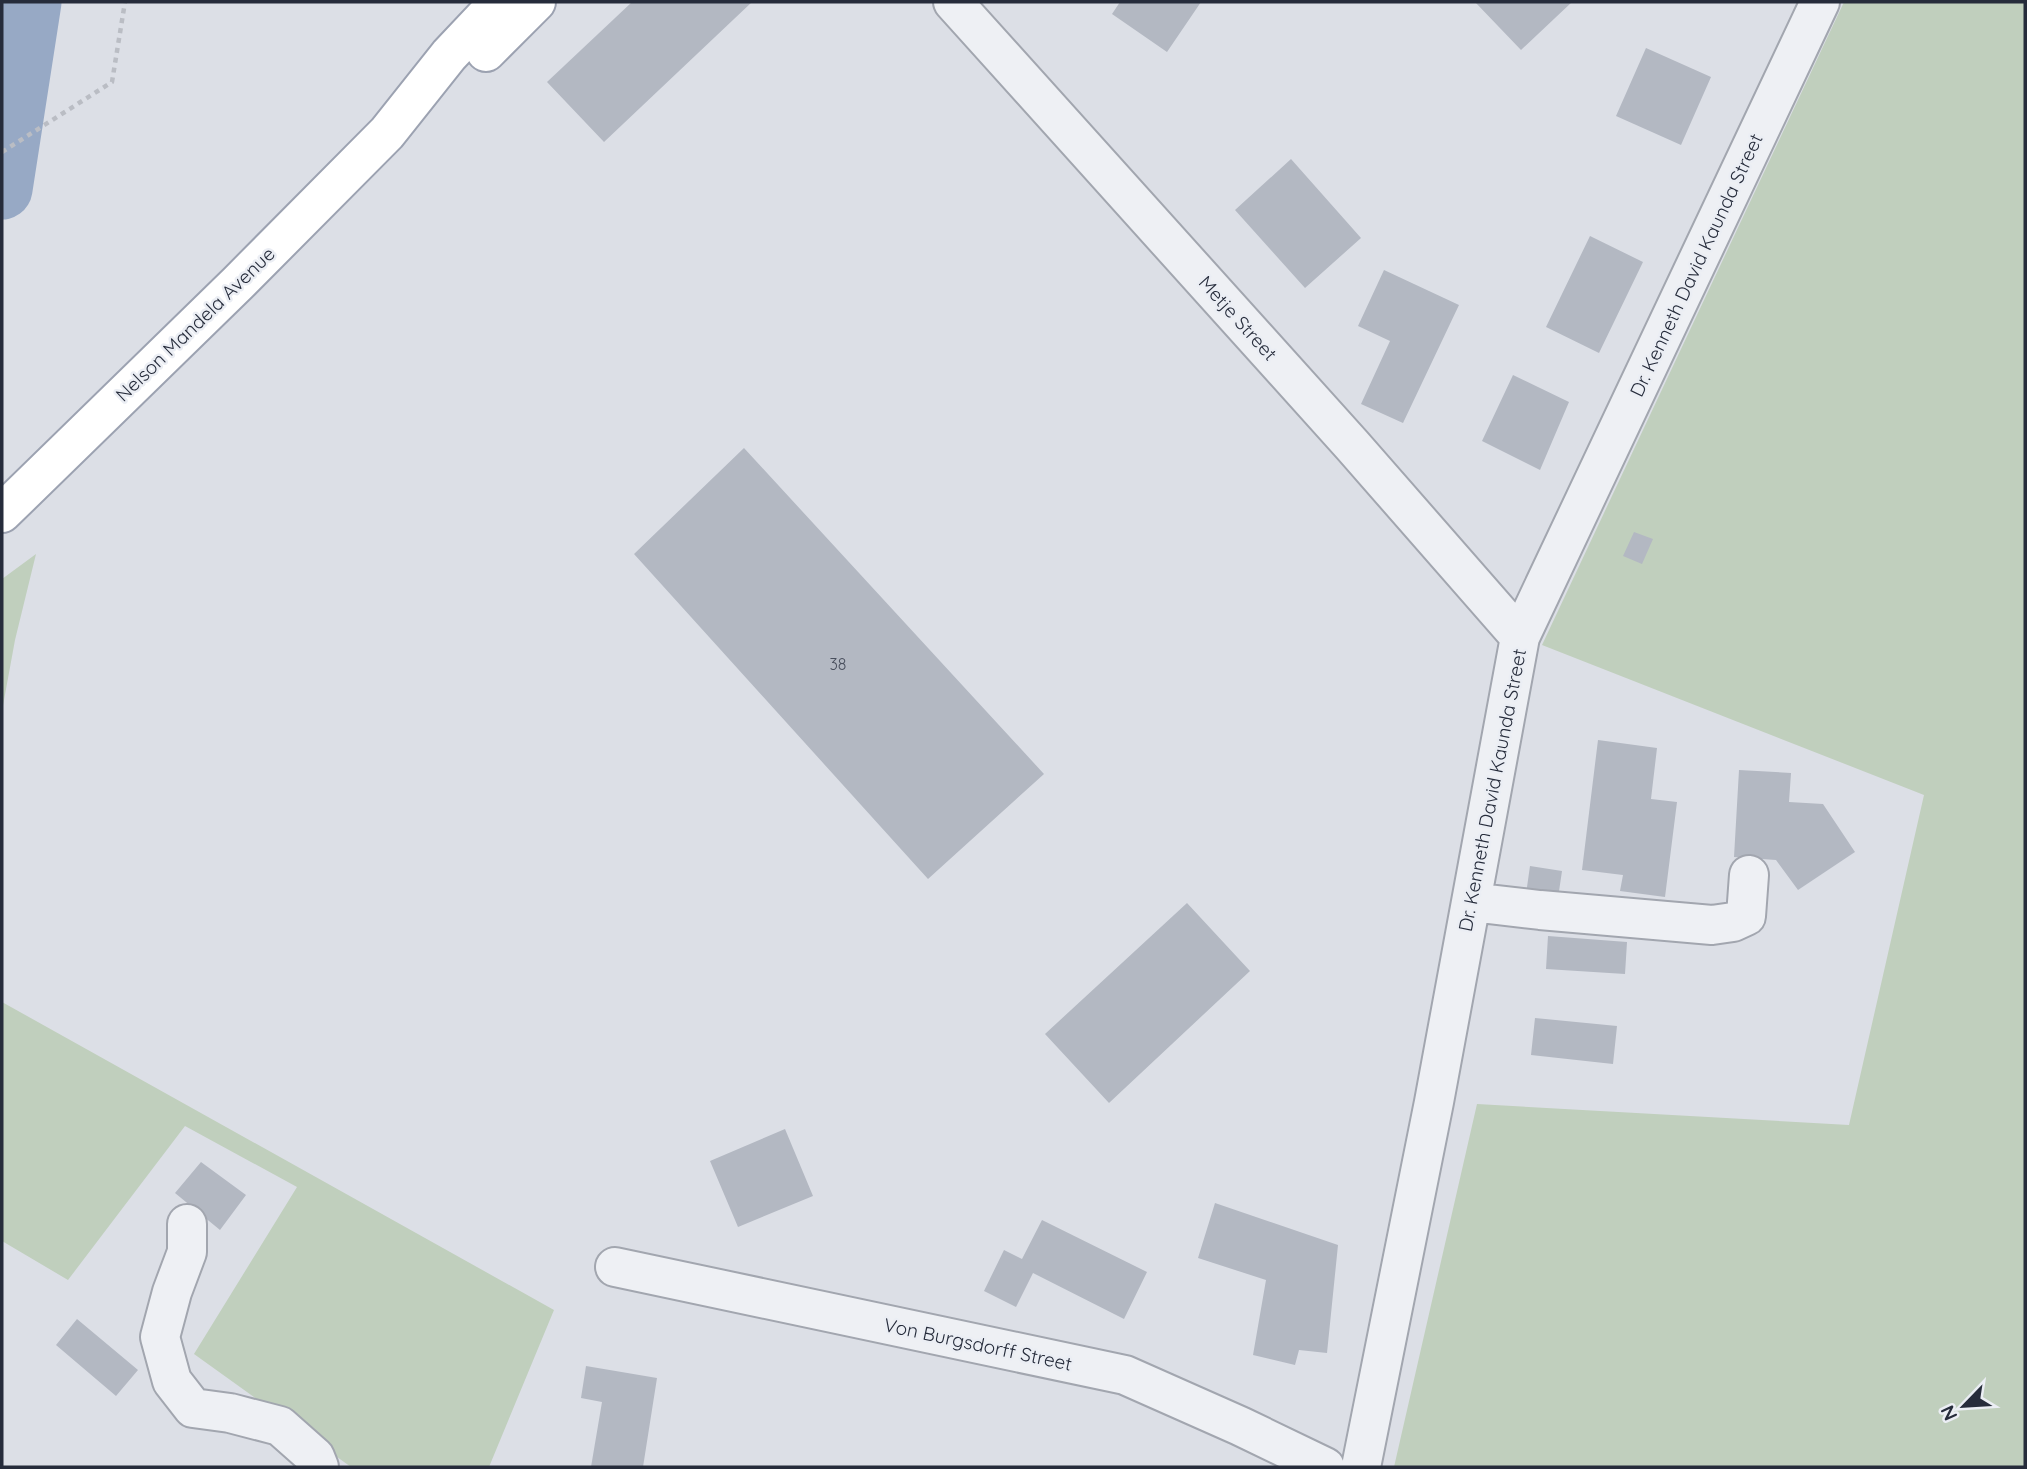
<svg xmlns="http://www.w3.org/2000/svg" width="2027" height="1469" font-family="Quicksand,sans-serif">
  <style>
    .green { fill: #c0cfbd }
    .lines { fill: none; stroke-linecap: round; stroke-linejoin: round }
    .river { stroke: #97a9c5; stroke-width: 61 }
    .building { fill: #b3b8c2 }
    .minor-casing { stroke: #a2a6af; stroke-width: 42 }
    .major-casing { stroke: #9ca2b1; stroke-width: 42 }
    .path { stroke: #babdc4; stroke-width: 4.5; stroke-dasharray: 5 5; stroke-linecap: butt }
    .minor { stroke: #eef0f4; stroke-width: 38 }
    .major { stroke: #fff; stroke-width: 38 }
    .labels { text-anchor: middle; stroke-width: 5; stroke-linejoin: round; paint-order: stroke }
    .number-label { font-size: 16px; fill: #494f5d }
    .street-label { font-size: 19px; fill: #262c3b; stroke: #ebeef4 }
  </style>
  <rect width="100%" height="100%" fill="#dcdfe6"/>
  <path class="green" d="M1844,2H2025V1467H1394L1477,1104L1849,1125L1924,795L1542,645Z
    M36,554L15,640L2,711V579Z
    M2,1002L554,1310L489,1467H351L194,1354L297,1187L185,1126L68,1280L2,1241Z"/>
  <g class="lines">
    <path class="river" d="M2,189L31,2"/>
  </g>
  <path class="building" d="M632,2H752L604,142L547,82Z
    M1120,2H1201L1167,52L1112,14Z
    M1475,2H1572L1521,50Z
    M1646,48L1711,77L1681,145L1616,116Z
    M1291,159L1361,238L1305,288L1235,210Z
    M1590,236L1643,262L1599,353L1546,327Z
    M1384,270L1459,305L1403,423L1361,404L1390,341L1358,326Z
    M1513,375L1569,402L1540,470L1482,441Z
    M744,448L1044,774L928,879L634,554Z
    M1634,532L1653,539L1642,564L1623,556Z
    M1598,740L1657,748L1651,799L1677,802L1665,897L1620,891L1623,875L1582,870Z
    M1739,770L1791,773L1789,802L1823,804L1855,852L1798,890L1776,860L1734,857Z
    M1530,866L1562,871L1558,898L1526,894Z
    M1187,903L1250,971L1109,1103L1045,1034Z
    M1548,936L1627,942L1625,974L1546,969Z
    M1535,1018L1617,1026L1613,1064L1531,1055Z
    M785,1129L813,1196L738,1227L710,1161Z
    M201,1162L246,1195L220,1230L175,1193Z
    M1215,1203L1338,1245L1327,1353L1299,1350L1295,1365L1253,1355L1266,1280L1198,1258Z
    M1042,1220L1147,1272L1124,1319L1033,1273L1016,1307L984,1291L1004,1250L1022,1259Z
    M77,1319L138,1370L116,1396L56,1345Z
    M586,1366L657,1378L643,1467H591L602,1402L581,1398Z"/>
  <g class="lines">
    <defs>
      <path id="minor" d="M953,2L1352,445L1520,637
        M1471,902L1540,910L1712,925L1733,922L1746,916L1749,875
        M187,1224V1252L172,1292L160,1337L172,1381L193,1408L230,1413L280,1426L315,1457L319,1467
        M615,1267L1125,1375L1240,1426L1325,1467
        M1361,1467L1434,1102L1520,637L1820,2"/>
      <path id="major" d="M486,52L536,2
        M2,513L238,283L387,133L449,55L499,2"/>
    </defs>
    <use href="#minor" class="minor-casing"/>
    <use href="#major" class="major-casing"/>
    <path class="path" d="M2,152L112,82L125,2"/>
    <use href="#minor" class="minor"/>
    <use href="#major" class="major"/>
  </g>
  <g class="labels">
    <g class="number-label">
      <text x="838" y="670">38</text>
    </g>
    <g class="street-label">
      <text transform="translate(1696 265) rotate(-65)" y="7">Dr. Kenneth David Kaunda Street</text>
      <text transform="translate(1238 318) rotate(48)" y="7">Metje Street</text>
      <text transform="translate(195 324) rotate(-44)" y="7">Nelson Mandela Avenue</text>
      <text transform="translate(1492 790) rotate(-79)" y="7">Dr. Kenneth David Kaunda Street</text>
      <text transform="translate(978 1344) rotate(12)" y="7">Von Burgsdorff Street</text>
    </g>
  </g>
  <rect width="2027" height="1469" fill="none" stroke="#262c3b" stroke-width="7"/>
  <g transform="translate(1964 1406) rotate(245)" stroke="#ebeef4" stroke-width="5" paint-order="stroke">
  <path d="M0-5L12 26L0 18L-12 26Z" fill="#262c3b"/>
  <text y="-10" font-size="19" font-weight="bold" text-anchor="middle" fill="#262c3b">N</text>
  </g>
</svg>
